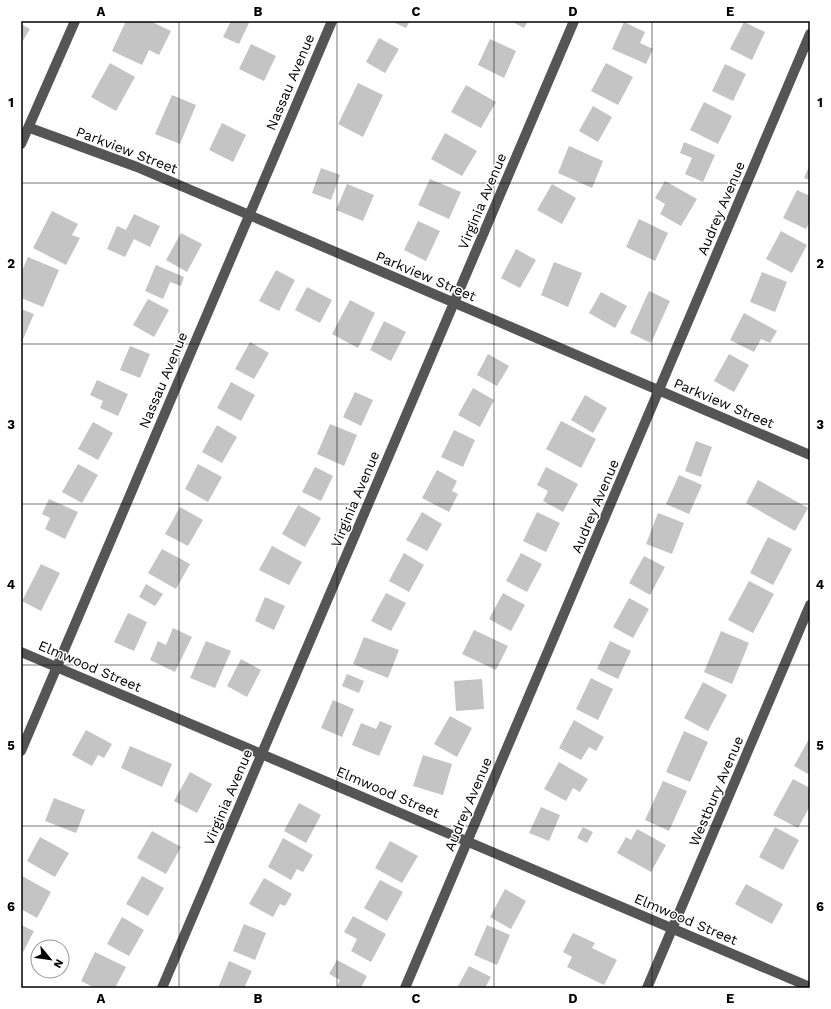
<svg xmlns="http://www.w3.org/2000/svg" width="831" height="1009" font-family="'Work Sans',sans-serif">
  <style>
    .building { fill: #c4c4c4 }
    .lines { fill: none; stroke-linecap: round; stroke-linejoin: round }
    .minor { stroke: #555; stroke-width: 10 }
    .grid { fill: none; stroke: #000; stroke-width: 1; stroke-opacity: 0.55 }
    .labels { text-anchor: middle; stroke-width: 3; stroke-linejoin: round; paint-order: stroke }
    .street-label { font-size: 14px; fill: #000; stroke: #fff }
    .neatline { fill: none; stroke: #000; stroke-width: 1.5 }
    .grid-label { font-size: 13px; text-anchor: middle; font-weight: bold; fill: #000 }
  </style>
  <rect width="100%" height="100%" fill="#fff"/>
  <path class="building" d="M126,21H150L171,31L159,55L149,50L142,65L112,51Z
    M231,21H245L249,23L239,44L223,37Z
    M391,21H410L406,28Z
    M511,21H528L524,28Z
    M624,22L645,32L640,43L653,49L646,64L612,49Z
    M744,22L765,32L752,60L730,49Z
    M21,24L30,29L21,44Z
    M379,38L399,49L385,73L366,62Z
    M490,39L516,51L504,78L478,65Z
    M251,44L276,56L264,81L239,69Z
    M110,63L135,77L116,111L91,97Z
    M606,63L633,77L618,105L591,91Z
    M725,64L746,74L733,101L712,91Z
    M358,83L383,95L363,137L338,124Z
    M466,85L496,102L481,128L451,112Z
    M172,95L196,105L180,144L155,134Z
    M704,102L732,116L718,144L690,130Z
    M593,106L612,117L598,142L579,131Z
    M222,123L246,135L233,162L209,150Z
    M445,133L477,151L462,176L431,159Z
    M684,142L715,155L703,182L685,174L692,158L680,153Z
    M569,146L603,161L592,188L558,173Z
    M810,164V180L804,178Z
    M321,168L340,175L331,200L312,193Z
    M430,179L461,192L449,219L418,205Z
    M665,181L697,199L681,226L660,214L665,204L655,198Z
    M347,184L374,195L363,221L336,210Z
    M552,184L576,198L562,224L537,210Z
    M797,190L810,196V222L806,229L783,218Z
    M52,211L78,224L72,235L80,238L66,265L33,248Z
    M134,214L160,226L150,247L134,239L125,257L107,249L117,226L126,230Z
    M639,219L668,233L655,261L626,247Z
    M418,221L440,231L426,261L404,250Z
    M781,231L807,245L792,273L766,259Z
    M181,233L202,244L187,272L166,260Z
    M516,249L536,260L520,288L501,278Z
    M28,257L59,270L43,307L21,298V273Z
    M554,262L582,273L568,307L541,295Z
    M156,265L184,277L181,286L170,282L163,299L145,291Z
    M276,270L295,280L279,311L259,301Z
    M762,272L787,282L775,312L750,302Z
    M307,287L332,300L320,323L295,310Z
    M649,291L670,301L651,343L630,333Z
    M601,292L627,306L615,328L589,313Z
    M148,299L169,310L154,337L133,325Z
    M350,300L375,313L358,348L332,334Z
    M21,309L34,314L21,344Z
    M744,313L777,331L770,343L761,339L754,352L730,340Z
    M384,321L406,332L391,361L370,350Z
    M250,342L269,353L254,379L235,369Z
    M130,346L150,354L140,378L120,370Z
    M488,354L509,366L497,386L477,375Z
    M729,354L749,365L734,392L714,381Z
    M97,380L128,394L118,416L100,408L103,401L90,395Z
    M231,382L255,395L241,421L217,408Z
    M473,388L494,400L480,427L458,415Z
    M355,392L373,400L361,426L343,417Z
    M585,395L607,408L593,433L571,420Z
    M561,421L596,439L581,468L546,449Z
    M93,422L113,433L98,460L78,449Z
    M330,424L357,435L344,466L317,454Z
    M217,425L237,437L222,463L202,452Z
    M454,430L475,440L463,467L441,457Z
    M696,441L712,447L701,477L685,471Z
    M78,464L98,475L82,503L62,492Z
    M198,464L222,477L208,502L185,489Z
    M315,467L333,476L321,501L302,492Z
    M546,467L578,484L563,512L543,501L548,491L537,485Z
    M437,470L457,481L452,491L458,494L449,512L422,498Z
    M679,475L702,485L689,514L666,504Z
    M758,480L808,508L795,531L746,503Z
    M49,499L78,512L65,539L45,529L50,518L42,514Z
    M298,505L321,518L305,547L282,534Z
    M180,507L203,520L188,546L165,534Z
    M422,512L442,524L427,551L406,540Z
    M537,512L560,523L546,552L523,541Z
    M658,513L684,523L672,554L646,544Z
    M768,537L792,549L773,585L750,573Z
    M272,546L302,562L289,585L259,570Z
    M162,549L190,564L176,589L148,573Z
    M404,553L424,565L409,592L389,581Z
    M521,553L542,564L527,592L506,581Z
    M644,556L665,567L650,595L629,583Z
    M41,564L60,573L41,611L22,601Z
    M749,581L774,594L753,633L728,620Z
    M146,584L163,594L155,606L139,597Z
    M386,593L406,603L391,631L371,621Z
    M503,593L525,605L511,631L489,619Z
    M265,597L285,606L274,630L255,621Z
    M629,598L649,609L633,638L613,627Z
    M128,613L147,622L134,651L114,642Z
    M173,628L192,637L175,672L150,660L158,641L166,645Z
    M474,630L508,646L496,670L462,654Z
    M721,631L749,643L732,684L704,672Z
    M364,637L399,650L388,678L353,664Z
    M206,641L231,651L215,688L190,678Z
    M610,641L631,651L618,679L597,669Z
    M241,659L261,670L247,697L227,686Z
    M347,674L364,681L359,693L342,686Z
    M591,678L613,689L598,720L576,709Z
    M482,679L484,709L456,711L454,681Z
    M703,682L727,695L708,731L684,718Z
    M333,700L354,709L342,737L321,728Z
    M450,716L472,728L457,757L434,744Z
    M574,720L604,737L596,751L589,747L581,760L559,748Z
    M380,721L392,726L379,756L352,745L361,723L376,729Z
    M86,730L112,744L104,758L98,755L92,766L72,755Z
    M684,731L708,742L690,782L666,772Z
    M810,737V775L794,766Z
    M130,746L172,764L162,787L121,768Z
    M423,755L452,764L443,795L413,786Z
    M559,762L588,779L580,792L573,788L566,801L544,789Z
    M190,772L212,784L197,813L174,801Z
    M793,779L810,788V806L798,828L773,815Z
    M663,781L687,791L669,831L645,820Z
    M54,798L85,810L76,833L45,821Z
    M299,803L321,815L306,843L284,831Z
    M541,807L560,815L549,841L529,833Z
    M583,827L593,832L587,843L577,838Z
    M775,827L799,840L783,870L759,857Z
    M637,829L666,845L651,872L617,853L626,837L631,840Z
    M152,831L181,847L166,874L137,858Z
    M40,837L69,853L55,877L27,861Z
    M283,838L313,855L303,872L297,869L291,880L268,867Z
    M390,841L418,856L402,883L375,868Z
    M22,876L51,892L37,918L21,909Z
    M142,876L164,888L148,916L126,904Z
    M264,878L292,894L285,906L280,904L273,917L249,904Z
    M380,880L403,892L387,921L364,908Z
    M746,884L783,904L772,924L735,904Z
    M505,889L526,901L511,929L490,917Z
    M353,916L386,934L371,962L351,951L357,939L344,932Z
    M122,917L144,930L129,956L107,944Z
    M244,924L266,933L255,960L233,951Z
    M21,925L34,931L21,956Z
    M487,925L510,935L497,965L474,955Z
    M573,933L595,943L592,948L617,960L604,985L567,967L572,957L563,952Z
    M95,952L126,967L115,988H95L81,981Z
    M337,960L367,976L361,988H336L340,980L329,974Z
    M229,961L252,971L244,988H218Z
    M469,966L491,977L485,988H457Z"/>
  <g class="lines">
    <path class="minor" d="M30,128L137,167L810,455
      M21,144L75,21
      M21,652L810,987
      M21,751L332,21
      M162,988L574,21
      M405,988L810,34
      M647,988L810,605"/>
  </g>
  <path class="grid" d="M179,21V988M337,21V988M494,21V988M652,21V988M21,183H810M21,344H810M21,504H810M21,665H810M21,826H810"/>
  <g class="labels">
    <g class="street-label">
      <text transform="translate(290 82) rotate(-67)" y="5">Nassau Avenue</text>
      <text transform="translate(127 150) rotate(21)" y="5">Parkview Street</text>
      <text transform="translate(482 201) rotate(-67)" y="5">Virginia Avenue</text>
      <text transform="translate(721 208) rotate(-67)" y="5">Audrey Avenue</text>
      <text transform="translate(426 276) rotate(23)" y="5">Parkview Street</text>
      <text transform="translate(163 380) rotate(-67)" y="5">Nassau Avenue</text>
      <text transform="translate(724 403) rotate(23)" y="5">Parkview Street</text>
      <text transform="translate(355 499) rotate(-67)" y="5">Virginia Avenue</text>
      <text transform="translate(595 506) rotate(-67)" y="5">Audrey Avenue</text>
      <text transform="translate(90 666) rotate(23)" y="5">Elmwood Street</text>
      <text transform="translate(716 791) rotate(-67)" y="5">Westbury Avenue</text>
      <text transform="translate(388 792) rotate(23)" y="5">Elmwood Street</text>
      <text transform="translate(228 797) rotate(-67)" y="5">Virginia Avenue</text>
      <text transform="translate(468 804) rotate(-67)" y="5">Audrey Avenue</text>
      <text transform="translate(686 919) rotate(23)" y="5">Elmwood Street</text>
    </g>
  </g>
  <rect width="831" height="1009" fill="none" stroke="#ffffff" stroke-width="44"/>
  <g transform="translate(50 959) rotate(119)"><circle r="19" fill="#ffffff" stroke="#999999"/>
  <path d="M0-3L7 15L0 10L-7 15Z" fill="#000000"/>
  <text y="-6" font-size="11" font-weight="bold" text-anchor="middle" fill="#000000">N</text>
  </g>
  <rect x="22" y="22" width="787" height="965" class="neatline"/>
  <g class="grid-label">
    <text x="101" y="16">A</text>
    <text x="258" y="16">B</text>
    <text x="416" y="16">C</text>
    <text x="573" y="16">D</text>
    <text x="730" y="16">E</text>
    <text x="11" y="107">1</text>
    <text x="820" y="107">1</text>
    <text x="11" y="268">2</text>
    <text x="820" y="268">2</text>
    <text x="11" y="429">3</text>
    <text x="820" y="429">3</text>
    <text x="11" y="589">4</text>
    <text x="820" y="589">4</text>
    <text x="11" y="750">5</text>
    <text x="820" y="750">5</text>
    <text x="11" y="911">6</text>
    <text x="820" y="911">6</text>
    <text x="101" y="1003">A</text>
    <text x="258" y="1003">B</text>
    <text x="416" y="1003">C</text>
    <text x="573" y="1003">D</text>
    <text x="730" y="1003">E</text>
  </g>
</svg>
